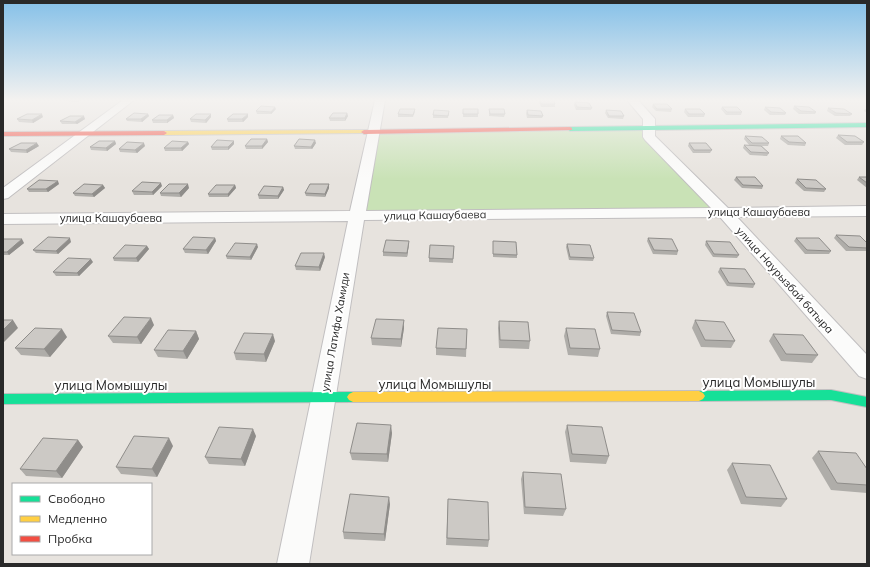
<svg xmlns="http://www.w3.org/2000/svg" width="870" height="567" font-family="Mulish,sans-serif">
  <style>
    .green { fill: #c9e2b6 }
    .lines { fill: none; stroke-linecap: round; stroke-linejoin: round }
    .street-casing { stroke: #c1bfc0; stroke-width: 2 }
    .fast-casing { stroke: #c1bfc0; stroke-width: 2 }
    .slow-casing { stroke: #c1bfc0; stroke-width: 2 }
    .jam-casing { stroke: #c1bfc0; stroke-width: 2 }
    .street { fill: #fbfbfa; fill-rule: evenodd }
    .fast { fill: #16e098; fill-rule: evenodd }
    .slow { fill: #ffcf43; fill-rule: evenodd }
    .jam { fill: #f24e42; fill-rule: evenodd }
    .wall { fill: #afada9 }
    .shaded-wall { fill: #8f8d8a }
    .building { fill: #ccc9c5; stroke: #8f8d8a }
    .labels { text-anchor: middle; stroke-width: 4; stroke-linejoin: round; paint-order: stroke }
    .street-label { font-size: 11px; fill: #292929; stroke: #fff }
    .near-street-label { font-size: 13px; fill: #292929; stroke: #fff }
  </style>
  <rect width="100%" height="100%" fill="#e7e3de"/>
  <path class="green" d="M649,129V137L724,212L357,216L374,132Z"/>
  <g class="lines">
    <defs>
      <path id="street" d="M123,100H134L8,198L3,199V188Z
        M375,100H385L366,211L711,208L645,140L643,137V119L627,100H638L655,119V136L728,208L867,206V216L737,217L867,355V379L859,376L720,217L364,220L309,564H277L348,221L3,224V214L350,211Z"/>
      <path id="fast" d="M867,123V127L570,131L567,129L570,127Z
        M831,390L867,397V407L831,400L699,401L695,399L693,396L695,393L699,391Z
        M353,392L357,394L359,397L357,400L353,402L3,404V394Z"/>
      <path id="slow" d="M364,130L366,131V133L164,135L161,133L164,131Z
        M699,391L703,393L705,396L703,399L699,401L353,402L349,400L347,397L349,394L353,392Z"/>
      <path id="jam" d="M570,127L572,128V130L364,134L361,132L364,130Z
        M3,132L164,131L167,133L164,135L3,136Z"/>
    </defs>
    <use href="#street" class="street-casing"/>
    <use href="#fast" class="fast-casing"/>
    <use href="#slow" class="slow-casing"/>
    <use href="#jam" class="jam-casing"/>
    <use href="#street" class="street"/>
    <use href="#fast" class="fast"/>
    <use href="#slow" class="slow"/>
    <use href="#jam" class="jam"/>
  </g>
  <path class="wall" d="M64,100H81L78,102L65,101Z
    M152,100H167L166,101L153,100Z
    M540,100L555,104V107H541L539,102Z
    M575,102L592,108L591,110H576L574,105Z
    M653,104L672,109L671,112L656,111L652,107Z
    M794,106L816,112L815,114H799L793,109Z
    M722,107L742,112L741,115H726L721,109Z
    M765,107L786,113L785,115H770L764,110Z
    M828,108L852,114L850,116H835L827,111Z
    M276,109L271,114H257L256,111Z
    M415,109V112L413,117H398V114Z
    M463,109H478V117H463Z
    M489,109L505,114L504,117L489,116Z
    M685,109L705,114L704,117H688L684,112Z
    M865,109H867V113L864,111Z
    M527,110L543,116L542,118H527L526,113Z
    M606,110L624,116L623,119L608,118L605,113Z
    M449,111L448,118H433V115Z
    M347,113L348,116L345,121H330L329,118Z
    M148,114L149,116L142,122L127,121L126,119Z
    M211,114V117L206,123L191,122L190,119Z
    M173,115L174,118L167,123H153L152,120Z
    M43,117L33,123L19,122L17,119Z
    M248,117L243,122H228L227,119Z
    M85,119L77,124H62L60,121Z
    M838,135L864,142L862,145H845L836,138Z
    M745,136L769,143L768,146H762L769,153L767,156L750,155L743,148L744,145L750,146L744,139Z
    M781,136L806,143L805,146L788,145L780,139Z
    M267,139L268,142L262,149H246L245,146Z
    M115,141L116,144L107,151L91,150L90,147Z
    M234,141V144L228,150H212L211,147Z
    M188,142L189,144L182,151H165L164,148Z
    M316,143L312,149H295L294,146Z
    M689,143L712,150L710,153H693L688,146Z
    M39,146L27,153L11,152L9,149Z
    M145,146L137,153L120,152L119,149Z
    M736,177L763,186L762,189L742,188L734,180Z
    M859,177H867V188L857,180Z
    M797,179L826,189L824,192L804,191L795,183Z
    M59,184L48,192H29L27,189Z
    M329,184V188L325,197L306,196L305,193Z
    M103,185L105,188L94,197L75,196L73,193Z
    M235,185L236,188L228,197H209L208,194Z
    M162,186L153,195H134L132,191Z
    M283,187L284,190L278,199H259L258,195Z
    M189,188L181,197L161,196L160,193Z
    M836,235L867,243V251H846L834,238Z
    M215,238L216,241L208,254L185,253L183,249Z
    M648,238L678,251L677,255L653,254L647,241Z
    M796,238L831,251L829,254H805L794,241Z
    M3,239L24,243L9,255H3Z
    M493,241L517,255V258L493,257Z
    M706,241L739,255L737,258L713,257L705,245Z
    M71,242L58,254L36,253L33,250Z
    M409,244L407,257L383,256V252Z
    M567,244L594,258L593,261L569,260L566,247Z
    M147,246L149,249L138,262L114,261L113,258Z
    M454,246L453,263L429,262V258Z
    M258,247L251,260L227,259L226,256Z
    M325,257L320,271L296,270L295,266Z
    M93,262L79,276H56L53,272Z
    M720,268L755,284L753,288L727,286L718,272Z
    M607,312L641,332L640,336L611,334L606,316Z
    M695,320L735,341L731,348L701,347L692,328Z
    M499,321L530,341L529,349L499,348L498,328Z
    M154,325L141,344L113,343L108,336Z
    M404,328L401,347L372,345L371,338Z
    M566,328L600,349L598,357L568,355L564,336Z
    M467,329L466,357L436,355V348Z
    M196,331L199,339L187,359L158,357L154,350Z
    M773,334L818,355L812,363L781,361L769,341Z
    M67,337L50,357L21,355L15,348Z
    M275,341L266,362L236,360L234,353Z
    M567,425L609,456L606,464L570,462L565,432Z
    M392,433L388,462L352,460L350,453Z
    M256,436L245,466L209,464L205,457Z
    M78,440L83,447L62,478L26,476L20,469Z
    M173,446L157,477L121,474L116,467Z
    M818,451L867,469V493L831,490L812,458Z
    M732,463L787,499L781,507L741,504L727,470Z
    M523,472L566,509L563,516L524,514L521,479Z
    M448,499L489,540L488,547L446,545Z
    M390,504L385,541L344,539L343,532Z"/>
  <path class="shaded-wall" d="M275,107L276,109L271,114V112Z
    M347,113L348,116L345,121V118Z
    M42,114L43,117L33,123L32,120Z
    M148,114L149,116L142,122L141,119Z
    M211,114V117L206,123L205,120Z
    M248,114V117L243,122L242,119Z
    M173,115L174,118L167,123V120Z
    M84,116L85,119L77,124L75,122Z
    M267,139L268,142L262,149V146Z
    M315,140L316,143L312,149L311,147Z
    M115,141L116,144L107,151L106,148Z
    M234,141V144L228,150V147Z
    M188,142L189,144L182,151L181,148Z
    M37,143L39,146L27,153L26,150Z
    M144,143L145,146L137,153L135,150Z
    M58,181L59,184L48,192L46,189Z
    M161,183L162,186L153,195L152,192Z
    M188,184L189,188L181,197L179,193Z
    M329,184V188L325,197V194Z
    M103,185L105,188L94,197L92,194Z
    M235,185L236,188L228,197V194Z
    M283,187L284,190L278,199V196Z
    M70,238L71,242L58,254L56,251Z
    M215,238L216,241L208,254L206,250Z
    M22,239L24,243L9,255L7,252Z
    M409,241V244L407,257V253Z
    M257,244L258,247L251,260L250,257Z
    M147,246L149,249L138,262L136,258Z
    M324,253L325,257L320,271L319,267Z
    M91,259L93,262L79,276L77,273Z
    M151,318L154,325L141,344L137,337Z
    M13,320L18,328L3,343V330Z
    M404,320V328L401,347V339Z
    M62,329L67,337L50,357L44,349Z
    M196,331L199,339L187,359L183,351Z
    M273,334L275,341L266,362L264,354Z
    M391,425L392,433L388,462L387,454Z
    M253,429L256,436L245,466L241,459Z
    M169,438L173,446L157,477L152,469Z
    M78,440L83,447L62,478L56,471Z
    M389,497L390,504L385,541L384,534Z"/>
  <path class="building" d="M540,100H554L555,104H541Z
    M575,102L589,103L592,108L577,107Z
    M653,104H667L672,109H657Z
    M261,106L275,107L271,112L256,111Z
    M794,106L809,107L816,112L801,111Z
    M722,107H737L742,112H727Z
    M765,107L780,108L786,113L771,112Z
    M828,108L844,109L852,114L836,113Z
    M400,109H415L413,115L398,114Z
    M463,109H478V114H463Z
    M489,109H504L505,114H490Z
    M685,109H700L705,114H689Z
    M434,110L449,111L448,116L433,115Z
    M527,110L541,111L543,116L528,115Z
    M606,110L621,111L624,116H609Z
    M134,113L148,114L141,119H126Z
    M333,113H347L345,118H329Z
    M27,114H42L32,120L17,119Z
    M196,114H211L205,120L190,119Z
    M233,114H248L242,119H227Z
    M159,115H173L167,120H152Z
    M70,116H84L75,122L60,121Z
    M838,135L855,136L864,142H847Z
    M745,136L762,137L769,143H752Z
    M781,136H798L806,143L789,142Z
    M251,139H267L262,146H245Z
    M299,139L315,140L311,147L294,146Z
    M217,140L234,141L228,147H211Z
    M99,141H115L106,148L90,147Z
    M172,141L188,142L181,148H164Z
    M127,142L144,143L135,150L119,149Z
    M21,143H37L26,150L9,149Z
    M689,143H706L712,150H694Z
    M744,145L761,146L769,153L751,152Z
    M736,177H755L763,186L743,185Z
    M859,177H867V183Z
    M797,179L816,180L826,189L806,188Z
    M39,180L58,181L46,189H27Z
    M142,182L161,183L152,192L132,191Z
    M84,184L103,185L92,194L73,193Z
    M169,184H188L179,193H160Z
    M310,184H329L325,194L305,193Z
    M216,185H235L228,194H208Z
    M264,186L283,187L278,196L258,195Z
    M836,235L860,236L867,243V248L849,247Z
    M48,237L70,238L56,251L33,250Z
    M193,237L215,238L206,250L183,249Z
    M648,238L672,239L678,251L654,250Z
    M796,238H819L831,251L807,250Z
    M3,239H22L7,252H3Z
    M386,240L409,241L407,253L383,252Z
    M493,241L516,242L517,255L493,254Z
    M706,241L730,242L739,255L714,254Z
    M235,243L257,244L250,257L226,256Z
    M567,244L590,245L594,258L570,257Z
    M125,245L147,246L136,258H113Z
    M430,245L454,246L453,259L429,258Z
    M301,253H324L319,267L295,266Z
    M68,258L91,259L77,273L53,272Z
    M720,268L745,269L755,284L729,283Z
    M607,312L634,313L641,332L612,330Z
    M124,317L151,318L137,337L108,336Z
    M376,319L404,320L401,339L371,338Z
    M3,320H13L3,330Z
    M695,320L724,322L735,341L705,340Z
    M499,321L528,322L530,341L500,340Z
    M35,328L62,329L44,349L15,348Z
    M438,328L467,329L466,349L436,348Z
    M566,328L595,329L600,349L570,348Z
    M168,330L196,331L183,351L154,350Z
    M244,333L273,334L264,354L234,353Z
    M773,334L803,335L818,355L786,354Z
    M357,423L391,425L387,454L350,453Z
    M567,425L602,427L609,456L572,454Z
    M219,427L253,429L241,459L205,457Z
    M134,436L169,438L152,469L116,467Z
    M43,438L78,440L56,471L20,469Z
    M818,451L856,453L867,469V485L837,483Z
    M732,463L770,465L787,499L746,497Z
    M523,472L561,474L566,509L525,507Z
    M350,494L389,497L384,534L343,532Z
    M448,499L488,502L489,540L447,538Z"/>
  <linearGradient id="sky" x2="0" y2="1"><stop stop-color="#85c0e8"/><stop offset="0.56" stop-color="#f4f2f0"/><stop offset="1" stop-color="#f4f2f0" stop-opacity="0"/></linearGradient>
  <rect width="870" height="179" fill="url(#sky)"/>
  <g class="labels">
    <g class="street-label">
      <text x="759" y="216">улица Кашаубаева</text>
      <text transform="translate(435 215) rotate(-1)" y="4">улица Кашаубаева</text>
      <text x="111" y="222">улица Кашаубаева</text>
      <text transform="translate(785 280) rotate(48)" y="4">улица Наурызбай батыра</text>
      <text transform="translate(335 332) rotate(-80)" y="4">улица Латифа Хамиди</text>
    </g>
    <g class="near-street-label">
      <text x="759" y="387">улица Момышулы</text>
      <text x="435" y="389">улица Момышулы</text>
      <text x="111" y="390">улица Момышулы</text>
    </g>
  </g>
  <rect width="870" height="567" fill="none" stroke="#292929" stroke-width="8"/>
  <rect x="12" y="483" width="140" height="72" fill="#ffffff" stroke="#a9a9a9"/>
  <rect x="20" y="496" width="20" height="6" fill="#16e098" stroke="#a9a9a9"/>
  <text x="48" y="503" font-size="12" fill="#292929">Свободно</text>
  <rect x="20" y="516" width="20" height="6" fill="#ffcf43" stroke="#a9a9a9"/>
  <text x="48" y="523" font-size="12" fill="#292929">Медленно</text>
  <rect x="20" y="536" width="20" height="6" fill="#f24e42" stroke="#a9a9a9"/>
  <text x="48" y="543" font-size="12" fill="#292929">Пробка</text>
</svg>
